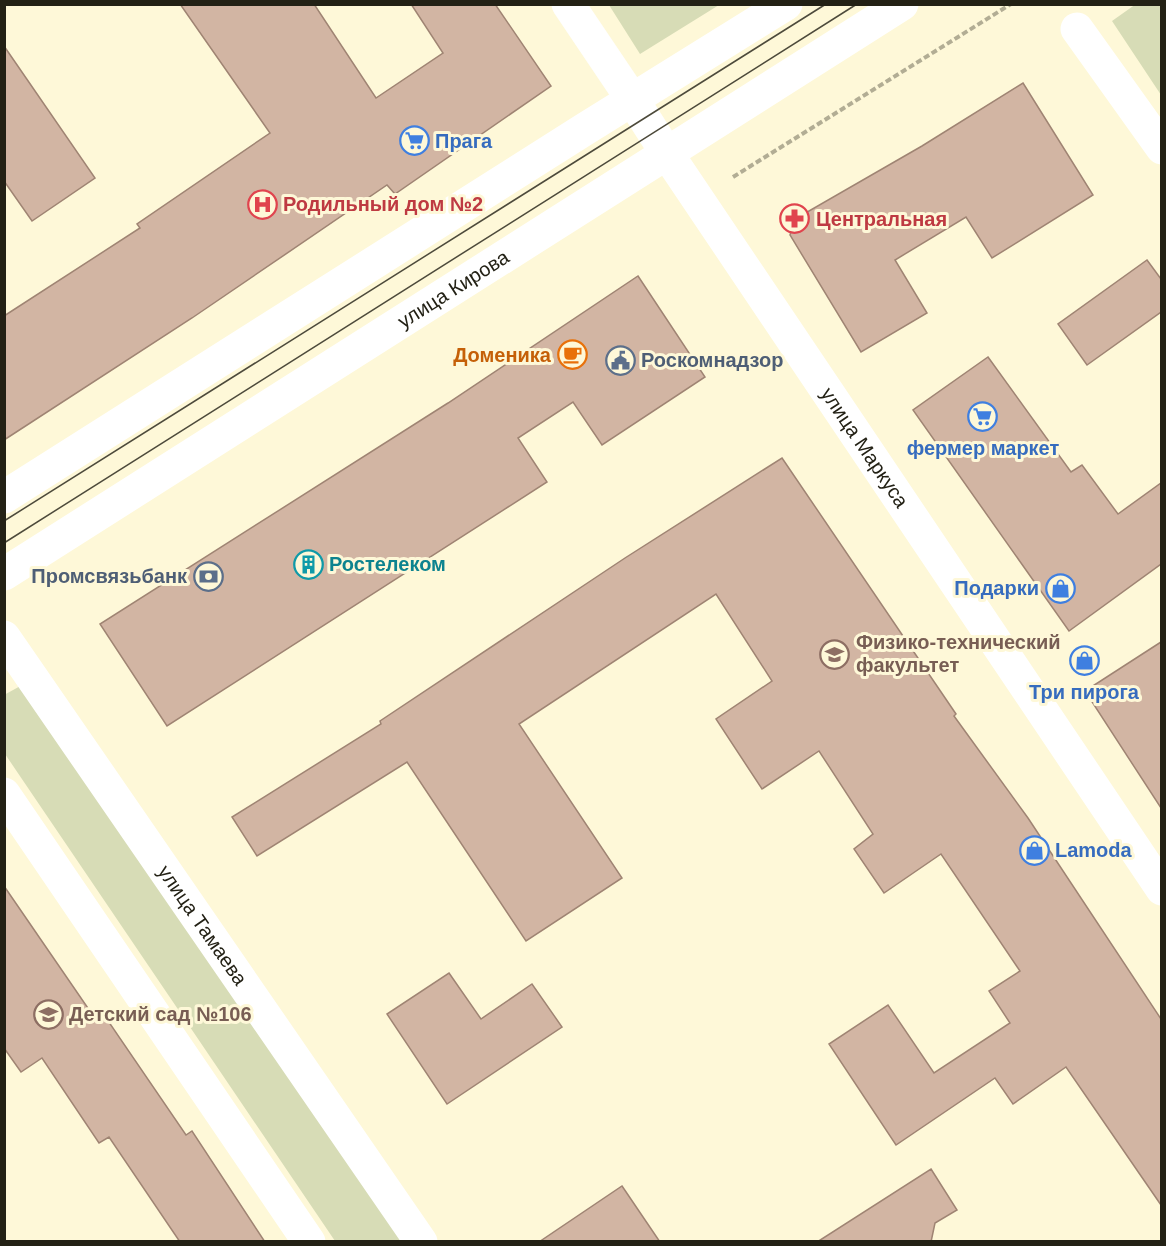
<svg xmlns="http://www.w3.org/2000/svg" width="1166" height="1246" font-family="Helvetica,sans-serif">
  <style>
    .green { fill: #d7dcb6 }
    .building { fill: #d2b5a3; stroke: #9f8473; stroke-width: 1.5 }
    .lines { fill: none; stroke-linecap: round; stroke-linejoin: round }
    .path { stroke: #b2ad94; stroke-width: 4; stroke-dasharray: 6 3; stroke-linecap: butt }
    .minor { stroke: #fff; stroke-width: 33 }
    .major { stroke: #fff; stroke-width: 33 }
    .tram { stroke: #4d4a3b; stroke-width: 1.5 }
    .labels { text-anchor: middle; stroke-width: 6; stroke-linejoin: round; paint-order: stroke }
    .shop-label { font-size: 20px; font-weight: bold; fill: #366cbe; stroke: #fef8d8; text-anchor: start }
    .health-label { font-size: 20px; font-weight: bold; fill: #be3a42; stroke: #fef8d8; text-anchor: start }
    .street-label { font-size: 20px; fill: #232115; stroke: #fef8d8 }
    .food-label { font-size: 20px; font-weight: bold; fill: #c56008; stroke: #fef8d8; text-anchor: end }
    .service-label { font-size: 20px; font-weight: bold; fill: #4e5e75; stroke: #fef8d8; text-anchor: start }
    .culture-label { font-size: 20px; font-weight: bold; fill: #0d838f; stroke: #fef8d8; text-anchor: start }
    .education-label { font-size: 20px; font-weight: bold; fill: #785e54; stroke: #fef8d8; text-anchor: start }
  </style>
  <rect width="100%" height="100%" fill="#fef8d8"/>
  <path class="green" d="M1136,4L1161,5V95L1112,21Z
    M609,5H719L640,54Z
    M24,684L402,1241H335L5,754L4,695Z"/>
  <path class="building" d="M180,4H314L376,98L443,53L411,4H495L551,86L395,194L387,185L192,318L4,440V316L140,228L137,224L270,133Z
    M4,46L95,178L32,221L4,181Z
    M1023,83L1093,195L992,258L966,217L895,260L927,313L861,352L790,235L795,219L922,146Z
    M1147,260L1161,279V312L1087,365L1058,324Z
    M638,276L705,377L602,445L573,402L518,438L547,482L167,726L100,624L448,403Z
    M988,357L1071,472L1082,465L1118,514L1161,483V564L1069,631L913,410Z
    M782,458L956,714L954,716L1028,818L1161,1019V1205L1066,1067L1013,1104L995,1078L896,1145L829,1044L888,1005L934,1073L1010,1023L989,991L1020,971L941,854L884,893L854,849L873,834L819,751L762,789L716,719L772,681L716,594L519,724L622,878L526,941L407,762L257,856L232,817L381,724L380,721L625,558Z
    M1161,642V808L1085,691Z
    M4,886L94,1017L102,1012L186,1135L192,1131L265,1242H180L109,1137L99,1143L42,1058L21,1072L4,1048Z
    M449,973L481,1019L532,984L562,1027L447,1104L387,1014Z
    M931,1169L957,1210L935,1223L931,1242H817Z
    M622,1186L660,1242H539Z"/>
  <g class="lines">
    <path class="path" d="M733,177L1011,4"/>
    <g class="minor">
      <path d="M568,4L632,99"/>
      <path d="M1077,29L1162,148"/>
      <path id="s1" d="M666,152L1162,889"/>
      <path id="s2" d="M4,637L421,1242"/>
      <path d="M4,794L309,1242"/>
    </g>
    <g class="major">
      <path d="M632,99L666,152"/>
      <path d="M4,497L585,129L786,4"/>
      <path id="s3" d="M4,574L902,4"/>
    </g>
    <path class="tram" d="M4,521L826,4
      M4,543L857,4"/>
  </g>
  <defs>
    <symbol id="supermarket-ring" viewBox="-11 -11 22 22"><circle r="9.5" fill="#fef8d8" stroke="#3f7fe0" stroke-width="1.5"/><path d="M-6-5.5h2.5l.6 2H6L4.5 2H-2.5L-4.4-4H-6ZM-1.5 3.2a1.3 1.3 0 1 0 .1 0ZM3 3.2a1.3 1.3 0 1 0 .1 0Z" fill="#3f7fe0"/></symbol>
    <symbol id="hospital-ring" viewBox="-11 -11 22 22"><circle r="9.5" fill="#fef8d8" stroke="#e0444e" stroke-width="1.5"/><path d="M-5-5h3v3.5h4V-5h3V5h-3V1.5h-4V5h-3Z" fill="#e0444e"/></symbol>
    <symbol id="pharmacy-ring" viewBox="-11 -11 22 22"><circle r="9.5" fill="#fef8d8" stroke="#e0444e" stroke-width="1.5"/><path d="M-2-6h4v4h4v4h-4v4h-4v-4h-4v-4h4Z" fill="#e0444e"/></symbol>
    <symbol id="cafe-ring" viewBox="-11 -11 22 22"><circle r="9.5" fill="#fef8d8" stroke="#e8710a" stroke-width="1.5"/><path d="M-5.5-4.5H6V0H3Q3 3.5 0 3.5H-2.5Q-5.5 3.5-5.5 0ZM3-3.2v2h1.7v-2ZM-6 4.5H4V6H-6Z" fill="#e8710a"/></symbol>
    <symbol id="civic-ring" viewBox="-11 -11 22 22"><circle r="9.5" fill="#fef8d8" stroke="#5c6f8a" stroke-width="1.5"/><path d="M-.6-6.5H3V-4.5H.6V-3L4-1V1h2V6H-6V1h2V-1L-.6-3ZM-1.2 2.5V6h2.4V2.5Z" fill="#5c6f8a"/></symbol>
    <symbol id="building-ring" viewBox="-11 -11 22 22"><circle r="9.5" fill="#fef8d8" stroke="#0f9aa8" stroke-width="1.5"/><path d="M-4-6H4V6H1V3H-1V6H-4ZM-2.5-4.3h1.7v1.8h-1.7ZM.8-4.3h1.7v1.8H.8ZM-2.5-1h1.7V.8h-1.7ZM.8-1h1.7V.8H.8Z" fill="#0f9aa8"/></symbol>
    <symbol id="bank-ring" viewBox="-11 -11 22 22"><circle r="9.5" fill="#fef8d8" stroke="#5c6f8a" stroke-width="1.5"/><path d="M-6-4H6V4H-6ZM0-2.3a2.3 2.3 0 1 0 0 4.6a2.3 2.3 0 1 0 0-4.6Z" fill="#5c6f8a"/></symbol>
    <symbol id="shop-ring" viewBox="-11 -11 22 22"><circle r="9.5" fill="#fef8d8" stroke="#3f7fe0" stroke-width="1.5"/><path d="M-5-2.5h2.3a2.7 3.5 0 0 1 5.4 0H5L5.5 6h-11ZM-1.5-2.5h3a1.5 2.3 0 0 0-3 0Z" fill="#3f7fe0"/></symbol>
    <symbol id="university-ring" viewBox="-11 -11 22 22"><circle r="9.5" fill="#fef8d8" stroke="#8d6e63" stroke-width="1.5"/><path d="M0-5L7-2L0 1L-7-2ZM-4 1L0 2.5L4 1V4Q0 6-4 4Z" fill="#8d6e63"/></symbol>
    <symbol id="school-ring" viewBox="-11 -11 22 22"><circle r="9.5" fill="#fef8d8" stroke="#8d6e63" stroke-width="1.5"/><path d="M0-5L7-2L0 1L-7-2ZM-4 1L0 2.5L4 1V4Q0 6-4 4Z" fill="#8d6e63"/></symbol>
  </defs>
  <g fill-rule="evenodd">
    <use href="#supermarket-ring" x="398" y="124" width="33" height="33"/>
    <use href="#hospital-ring" x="246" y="188" width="33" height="33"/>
    <use href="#pharmacy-ring" x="778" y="202" width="33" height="33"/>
    <use href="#cafe-ring" x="556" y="338" width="33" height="33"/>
    <use href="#civic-ring" x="604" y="344" width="33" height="33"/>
    <use href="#supermarket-ring" x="966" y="400" width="33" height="33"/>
    <use href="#building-ring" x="292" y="548" width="33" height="33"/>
    <use href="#bank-ring" x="192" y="560" width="33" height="33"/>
    <use href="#shop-ring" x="1044" y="572" width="33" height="33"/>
    <use href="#university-ring" x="818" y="638" width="33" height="33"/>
    <use href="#shop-ring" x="1068" y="644" width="33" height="33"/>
    <use href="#shop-ring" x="1018" y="834" width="33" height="33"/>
    <use href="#school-ring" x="32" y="998" width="33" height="33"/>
  </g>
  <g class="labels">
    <g class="shop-label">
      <text x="435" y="148">Прага</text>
      <text x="983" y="455" text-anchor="middle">фермер маркет</text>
      <text x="1039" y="595" text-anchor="end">Подарки</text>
      <text x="1084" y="699" text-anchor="middle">Три пирога</text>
      <text x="1055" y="857">Lamoda</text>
    </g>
    <g class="health-label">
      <text x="283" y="211">Родильный дом №2</text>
      <text x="816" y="226">Центральная</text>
    </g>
    <g class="street-label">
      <text dy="7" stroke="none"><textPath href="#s3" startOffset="532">улица Кирова</textPath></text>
      <text dy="7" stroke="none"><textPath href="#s1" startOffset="356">улица Маркуса</textPath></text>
      <text dy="7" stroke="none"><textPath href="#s2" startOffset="350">улица Тамаева</textPath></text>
    </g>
    <g class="food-label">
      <text x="551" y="362">Доменика</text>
    </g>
    <g class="service-label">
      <text x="641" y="367">Роскомнадзор</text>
      <text x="187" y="583" text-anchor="end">Промсвязьбанк</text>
    </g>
    <g class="culture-label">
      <text x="329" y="571">Ростелеком</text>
    </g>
    <g class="education-label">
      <text x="856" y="649">Физико-технический<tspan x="856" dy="23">факультет</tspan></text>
      <text x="69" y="1021">Детский сад №106</text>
    </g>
  </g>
  <rect width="1166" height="1246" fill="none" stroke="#232115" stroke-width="12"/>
</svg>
